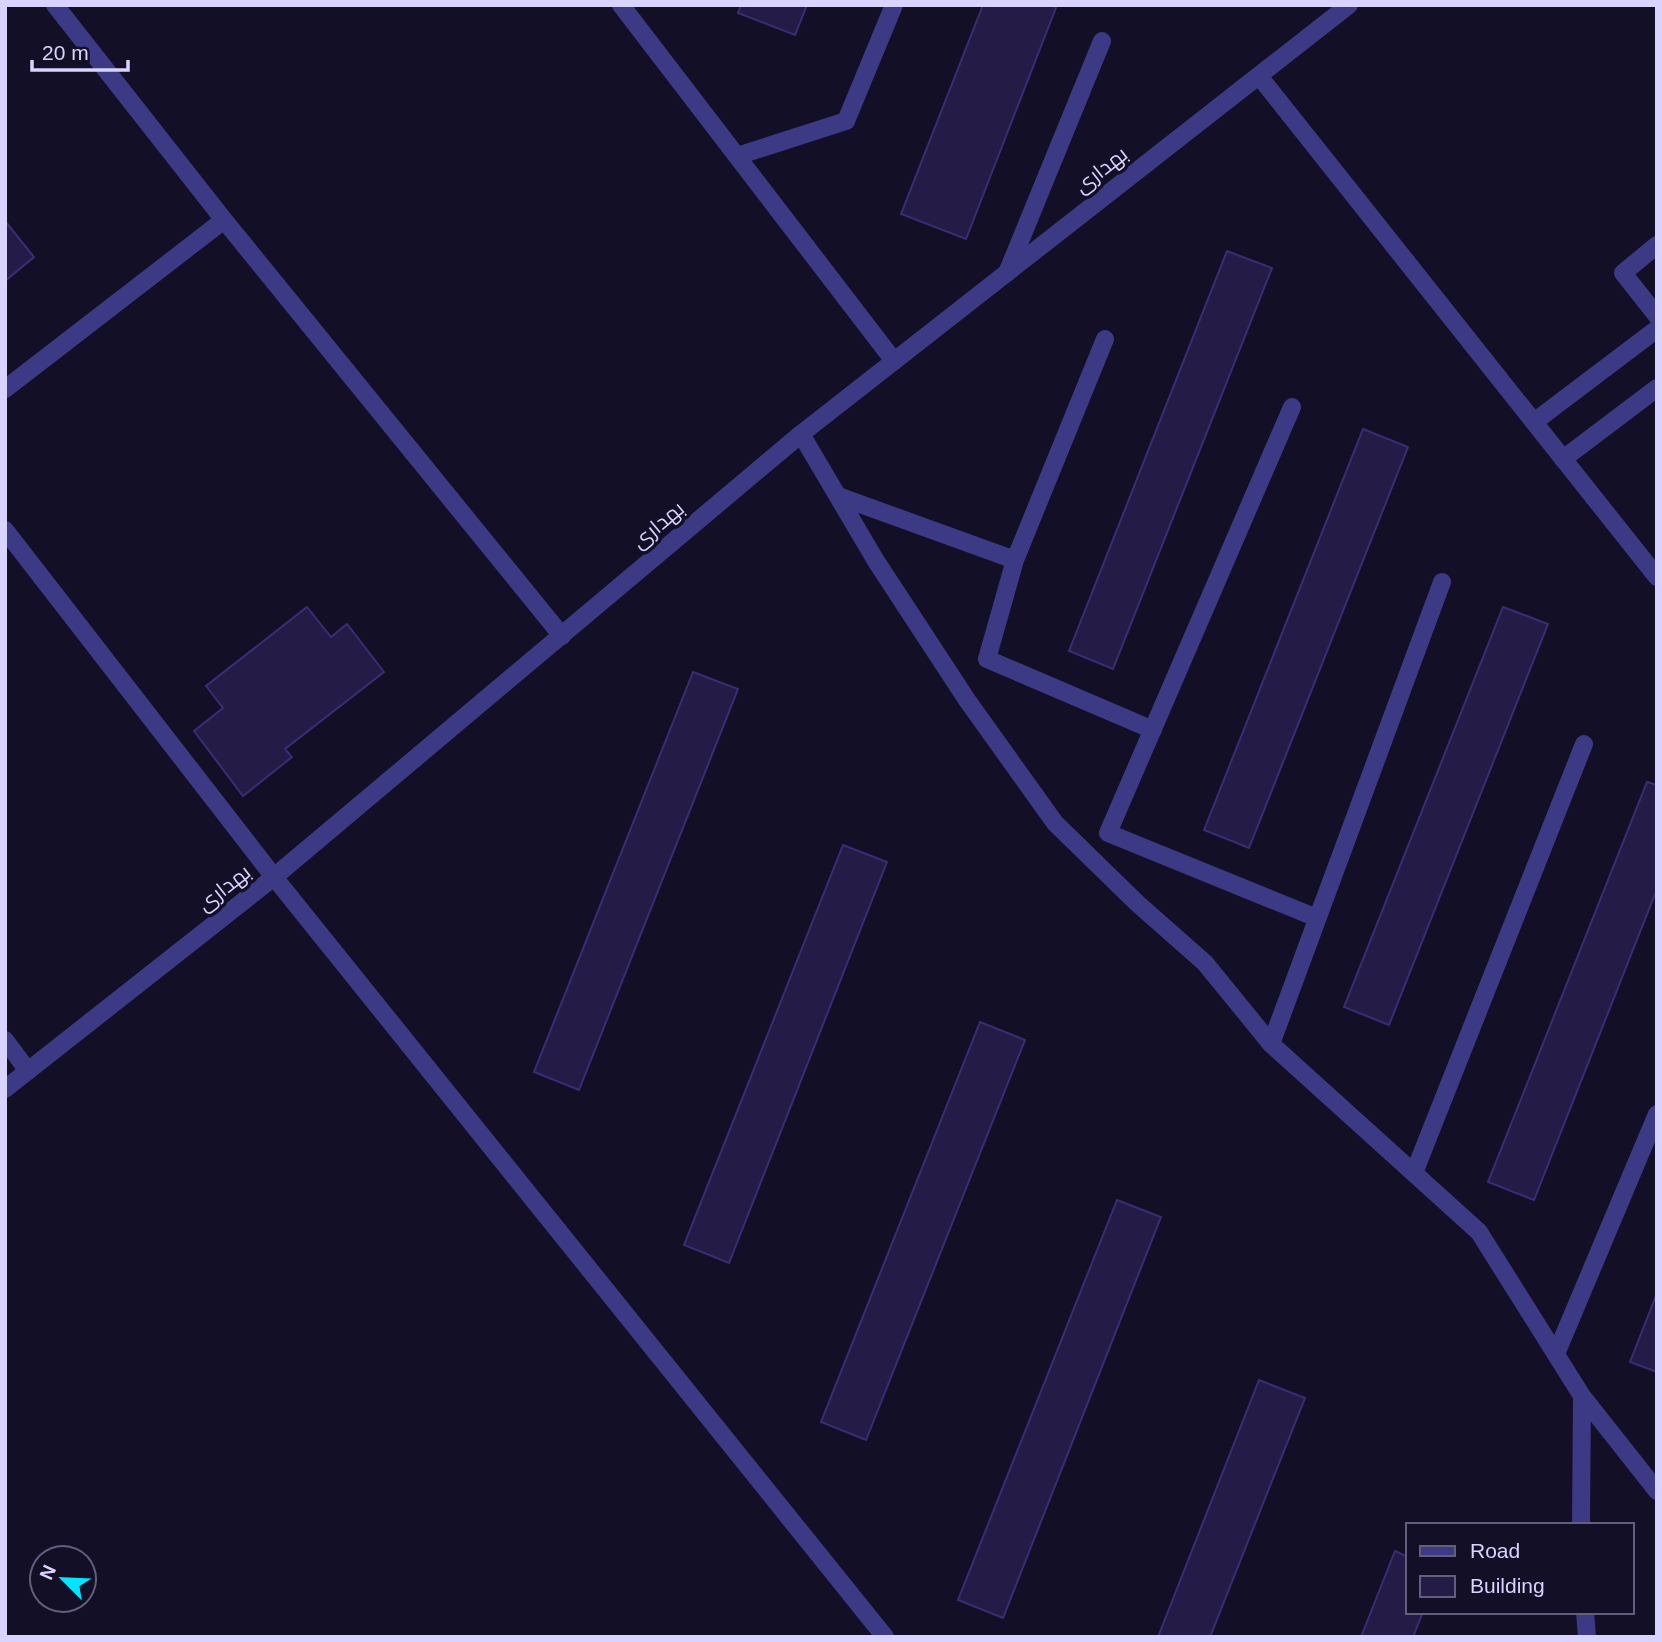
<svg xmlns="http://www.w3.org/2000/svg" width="1662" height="1642" font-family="Helvetica,Cairo,sans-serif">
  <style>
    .building { fill: #241b47; stroke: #3b2d73; stroke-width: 2 }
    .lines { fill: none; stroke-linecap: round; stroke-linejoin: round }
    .service { stroke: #3d3a85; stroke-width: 18 }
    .minor { stroke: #3d3a85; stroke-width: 18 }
    .tertiary { stroke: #3d3a85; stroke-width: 18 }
    .labels { text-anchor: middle; stroke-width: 7; stroke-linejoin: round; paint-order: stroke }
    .street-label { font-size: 21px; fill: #d9d4ff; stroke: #130f26 }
  </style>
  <rect width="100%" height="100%" fill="#130f26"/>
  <path class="building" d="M741,5H807L795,35L738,13Z
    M983,5H1057L966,239L901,214Z
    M5,221L34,257L5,281Z
    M1227,251L1272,268L1113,669L1069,651Z
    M1363,429L1408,447L1249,848L1204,830Z
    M307,607L331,637L347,624L384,672L285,749L292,757L243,796L194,731L223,708L206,686Z
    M1503,607L1548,624L1389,1025L1344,1007Z
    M693,672L738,689L579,1090L534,1072Z
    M1647,782L1657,785V889L1534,1200L1488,1182Z
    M843,845L887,862L729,1263L684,1245Z
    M980,1022L1025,1040L866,1440L821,1422Z
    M1117,1200L1161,1217L1003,1618L958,1600Z
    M1657,1293V1372L1630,1362Z
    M1259,1380L1305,1398L1210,1637H1158Z
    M1395,1551L1408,1557V1612H1423L1413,1637H1361Z"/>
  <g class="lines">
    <path class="service" d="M1657,245L1623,273L1657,316
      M1534,422L1657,329
      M1563,459L1657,388"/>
    <path class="minor" d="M55,5L224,220L562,636
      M621,5L894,361
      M1259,76L1657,577
      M737,156L846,121L894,5
      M1007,273L1102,41
      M1105,339L1015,560L987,659L1153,730
      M5,389L224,220
      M1292,407L1108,833L1317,918
      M801,434L876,561L967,700L1055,823L1137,903L1205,963L1271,1044L1479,1232L1582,1396L1657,1491
      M838,496L1015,560
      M5,530L274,877L885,1637
      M5,1040L28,1071
      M1271,1044L1442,582
      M1414,1173L1584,744
      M1556,1354L1657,1114
      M1581,1525L1582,1396
      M1585,1612L1587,1637"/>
    <path class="tertiary" d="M5,1089L274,877L801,434L1349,5"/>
  </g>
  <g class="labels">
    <g class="street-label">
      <text transform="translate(1101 170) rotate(-38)" y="7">بهداری</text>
      <text transform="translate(658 525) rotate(-40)" y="7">بهداری</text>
      <text transform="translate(224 888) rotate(-38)" y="7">بهداری</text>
    </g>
  </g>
  <rect width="1662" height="1642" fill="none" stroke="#d9d4ff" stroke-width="14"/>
  <rect x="1406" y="1523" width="228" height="91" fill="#130f26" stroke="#625e7d" stroke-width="2"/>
  <rect x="1420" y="1546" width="35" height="10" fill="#3d3a85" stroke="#625e7d" stroke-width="2"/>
  <text x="1470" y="1558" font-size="21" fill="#d9d4ff">Road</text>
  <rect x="1420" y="1576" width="35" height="21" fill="#241b47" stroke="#625e7d" stroke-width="2"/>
  <text x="1470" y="1593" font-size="21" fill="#d9d4ff">Building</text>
  <g transform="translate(63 1579) rotate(294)"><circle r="33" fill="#130f26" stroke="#625e7d" stroke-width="2"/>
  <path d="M0-5L12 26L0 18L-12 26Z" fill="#00e5ff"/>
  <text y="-10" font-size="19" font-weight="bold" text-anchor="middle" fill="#d9d4ff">N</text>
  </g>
  <path d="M32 60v10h96v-10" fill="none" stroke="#d9d4ff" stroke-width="3.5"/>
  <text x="42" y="60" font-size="21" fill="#d9d4ff" stroke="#130f26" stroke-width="5" paint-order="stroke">20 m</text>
</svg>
